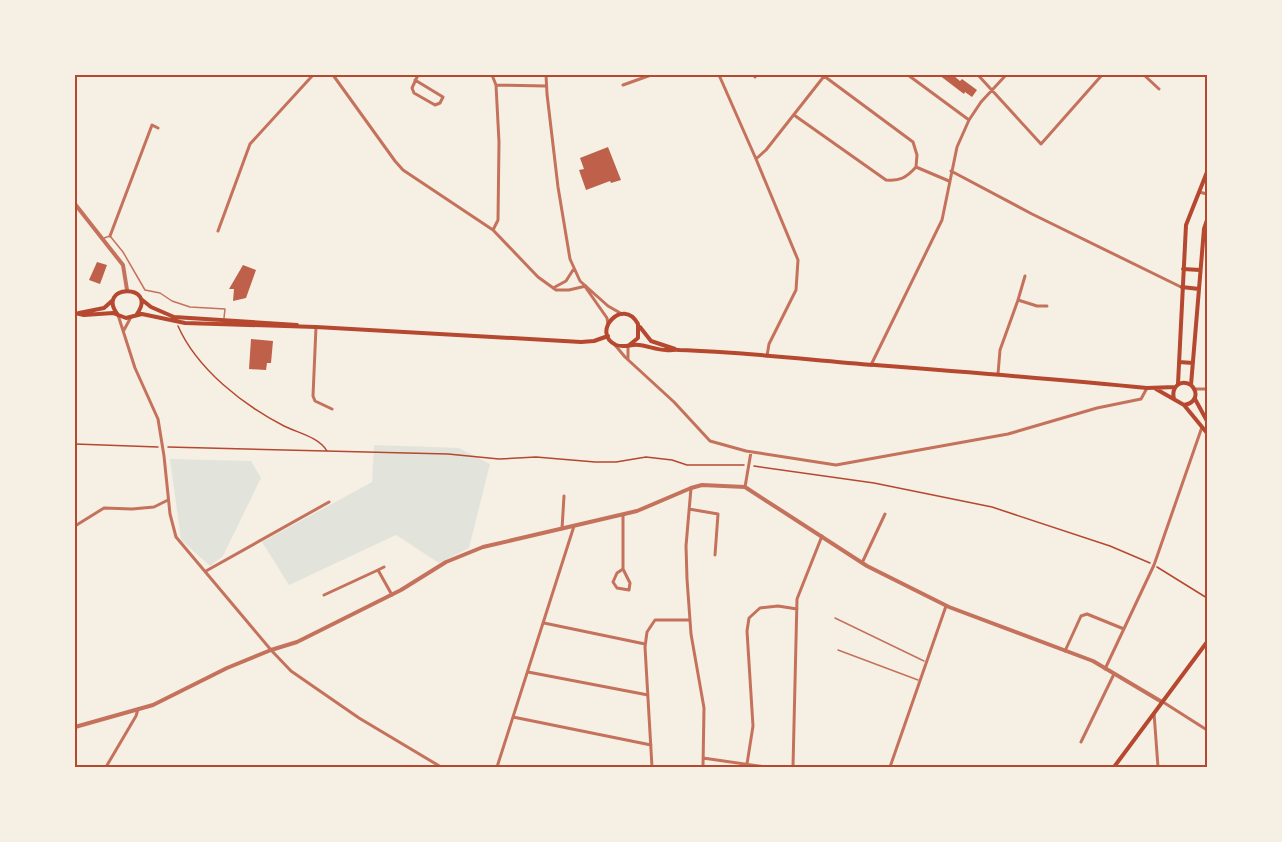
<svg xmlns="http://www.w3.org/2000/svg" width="1282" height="842" font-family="'Exo 2',sans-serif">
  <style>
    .green { fill: #e2e4dc }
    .building { fill: #bf614a }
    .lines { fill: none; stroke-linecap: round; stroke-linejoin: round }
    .path { stroke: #b5482f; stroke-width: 1.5 }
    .service { stroke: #c5725c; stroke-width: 1.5 }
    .minor { stroke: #c5725c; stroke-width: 3 }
    .tertiary { stroke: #c5725c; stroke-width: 4 }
    .secondary { stroke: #b5482f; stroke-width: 4 }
    .neatline { fill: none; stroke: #b5482f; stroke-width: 2 }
  </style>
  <rect width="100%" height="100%" fill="#f6efe4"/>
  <path class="green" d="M374,445L459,448L490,464L469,548L439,563L396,535L289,585L262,542L372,482Z
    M170,459L251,461L261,478L223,556L210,566L181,540Z"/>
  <path class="building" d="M939,75H953L960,81L962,79L977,90L972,97L965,92L964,94Z
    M608,147L621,180L611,183L610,181L586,190L579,170L584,169L580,158Z
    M97,262L107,265L100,284L89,280Z
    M243,265L256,270L246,298L233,301L234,289H229Z
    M251,339L273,341L271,363H267L266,370L249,369Z"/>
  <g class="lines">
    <path class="path" d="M178,326C197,369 243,405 284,426C298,433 319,437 327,451
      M75,444L158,447
      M168,447L448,454L499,459L536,457L595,462H616L646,457L672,460L687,465H744
      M754,466L874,483L992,507L1110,546L1150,563
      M1157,567L1207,598"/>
    <path class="service" d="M104,238L110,236L123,252L145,290L160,293L172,301L190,307L225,309L224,318
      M835,618L924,661
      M838,650L918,680"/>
    <path class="minor" d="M333,75L395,161L403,170L493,230L538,277L556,290H569L586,286
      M492,75L496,85L499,142L498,220L493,230
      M546,75L547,94L558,187L570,259L580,281L608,306L622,314
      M719,75L756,159
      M754,75L755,77
      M908,75L969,120
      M978,75L1041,144L1102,75
      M1144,75L1159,89
      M824,76L913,142L917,155L916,167L949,181
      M415,80L443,97L440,103L435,105L414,93L412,88L418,75
      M496,85L546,86
      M623,85L651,75
      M794,115L886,180C900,181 906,178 916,167
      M951,171L1032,214L1181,287
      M1199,192L1207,194
      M218,231L250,144L313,75
      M110,236L152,125L158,128
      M553,288L566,281L573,270
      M586,288L607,318L608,324
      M1018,300L1025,276
      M118,315L135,368L158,419L164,456L170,514L176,537L271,650L291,671L359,718L441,767
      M316,327L313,396L315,401L332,409
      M124,330L131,317
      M615,345L625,357L674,402L710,441L746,451L836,465L1008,434L1097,408L1141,399L1147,388
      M767,356L769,344L796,290L798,260L756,159L766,150L825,75
      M628,359V346
      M871,365L942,220L957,147L969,120L981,102L1006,75
      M998,374L1000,350L1018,300L1037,306H1047
      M1195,389H1207
      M745,487L751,452
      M691,488L686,546L687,579L691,634L704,708L703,767
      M689,509L718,514L715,555
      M75,526L104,508L132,509L154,507L168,500
      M562,529L564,496
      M862,563L885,514
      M623,569L617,573L613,582L617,588L629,590L630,583L623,569V515
      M378,570L384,567
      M206,571L329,502
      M324,595L378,570L392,595
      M544,623L645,644
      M1065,651L1081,616L1087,614L1124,629
      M1105,669L1154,565L1202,427
      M528,672L648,695
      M1163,702L1207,730
      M1154,713L1158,767
      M513,717L651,745
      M1081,742L1114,674
      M703,758L765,767
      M747,764L753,726L747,631L749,618L760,608L778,606L797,609
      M106,767L136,716L138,709
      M497,767L574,526
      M652,767L645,647L647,632L655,620H689
      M793,767L797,599L822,536
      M890,767L946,606"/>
    <path class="tertiary" d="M75,204L123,265L127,290
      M75,727L153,705L227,668L271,650L297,642L401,590L446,562L483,547L637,511L691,488L702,485L745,487L867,566L949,607L1093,661L1162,702"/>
    <path class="secondary" d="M1183,269L1200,270
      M1182,287L1199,289
      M141,299L151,307L174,317L297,325
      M75,313L84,315L113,313L126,318L142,314L185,323L316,327L581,342L594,341L608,336
      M79,313L104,308L113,300
      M118,315C94,284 159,283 137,314
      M640,327L651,341L675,349
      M628,346L638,338V324C623,296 590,333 616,345C624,348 631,344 639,345C648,346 657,350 666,350C670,351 675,349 679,350C745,352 810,360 875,365C966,372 1057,379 1147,388L1175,387
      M1179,362L1193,363
      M1178,384L1186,225L1207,172
      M1191,385L1204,229L1207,220
      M1156,389L1184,405L1207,433
      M1174,399C1171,387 1180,379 1191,385C1199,393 1196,403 1184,405
      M1195,399L1207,421
      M1114,767L1207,642"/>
  </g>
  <rect width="1282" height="842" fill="none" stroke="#f6efe4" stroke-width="153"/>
  <rect x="76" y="76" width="1130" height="690" class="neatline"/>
</svg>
